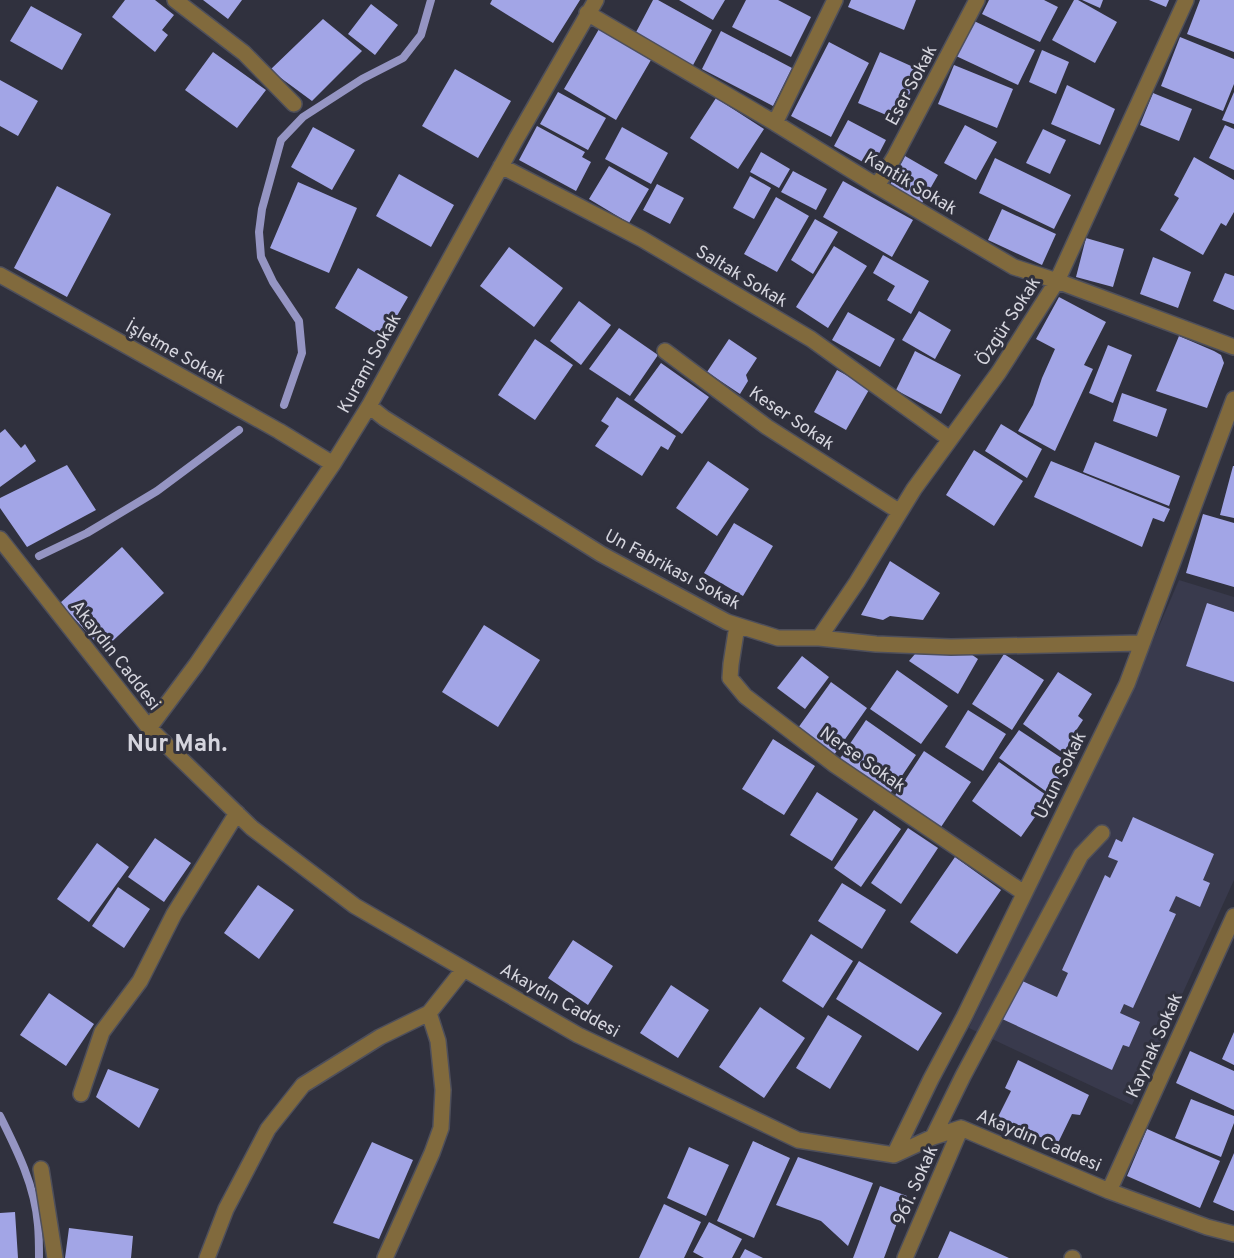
<svg xmlns="http://www.w3.org/2000/svg" width="1234" height="1258" font-family="Overpass,sans-serif">
  <style>
    .built { fill: #393a4d }
    .lines { fill: none; stroke-linecap: round; stroke-linejoin: round }
    .stream { stroke: #9595c3; stroke-width: 8 }
    .building { fill: #a2a5e6 }
    .minor-casing { stroke: #4e4f5b; stroke-width: 18 }
    .minor { stroke: #816a3d; stroke-width: 15 }
    .labels { text-anchor: middle; stroke-width: 6; stroke-linejoin: round; paint-order: stroke }
    .street-label { font-size: 18px; fill: #d5d5de; stroke: #30313e }
    .district-label { font-size: 24px; font-weight: bold; fill: #d5d5de; stroke: #30313e }
  </style>
  <rect width="100%" height="100%" fill="#30313e"/>
  <path class="built" d="M1179,580L1234,597V880L1132,1105L969,1028L1129,696Z"/>
  <g class="lines">
    <path class="stream" d="M284,405L302,353L299,321L273,282L261,257L259,232L262,209L281,140L303,117L362,79L403,58L421,35L431,0
      M39,556L87,533L157,491L239,430
      M0,1116C17,1150 35,1186 38,1225C39,1236 39,1247 39,1258"/>
  </g>
  <path class="building" d="M125,0H155L174,15L162,30L168,35L155,52L112,17Z
    M203,0H242L228,19Z
    M492,0H580L553,43L490,4Z
    M653,0H658L712,30L692,67L634,36Z
    M679,0H725L713,20Z
    M746,0H778L811,17L791,57L732,27Z
    M851,0H916L904,30L848,7Z
    M989,0H1044L1058,7L1040,42L982,14Z
    M1074,0H1078L1117,22L1095,63L1052,40Z
    M1082,0H1103L1100,8Z
    M1149,0H1169L1166,7Z
    M1200,0H1234V52L1187,34Z
    M371,4L398,25L375,55L348,34Z
    M31,6L82,34L62,70L10,41Z
    M323,19L362,51L312,101L270,70Z
    M972,20L1035,50L1018,85L956,56Z
    M599,29L651,60L616,120L564,89Z
    M721,31L792,68L773,106L702,69Z
    M1180,37L1234,59V84L1223,111L1161,86Z
    M829,42L869,63L831,137L791,116Z
    M1042,50L1069,62L1056,94L1029,82Z
    M213,52L266,90L237,128L185,90Z
    M880,52L920,70L898,120L858,103Z
    M954,65L1013,89L997,128L938,104Z
    M455,69L511,101L478,158L422,126Z
    M0,80L38,101L18,136L0,126Z
    M1067,85L1115,109L1100,145L1051,124Z
    M558,92L606,118L588,150L540,124Z
    M1234,92V124L1222,120Z
    M1153,93L1192,109L1179,141L1140,125Z
    M716,98L764,129L738,169L690,138Z
    M848,120L886,140L872,167L834,146Z
    M965,125L997,142L976,180L944,163Z
    M1225,125L1234,129V170L1209,158Z
    M537,126L585,152L582,157L591,162L576,191L519,160Z
    M313,127L355,150L332,190L291,167Z
    M622,127L668,153L651,184L605,159Z
    M1043,129L1066,140L1050,174L1026,163Z
    M761,152L790,169L779,188L750,172Z
    M905,156L938,175L922,203L890,185Z
    M1194,157L1234,180V212L1226,226L1221,223L1203,255L1160,230L1179,198L1174,195Z
    M995,158L1071,195L1054,229L979,193Z
    M609,166L649,189L629,223L589,199Z
    M793,171L827,189L816,210L781,192Z
    M399,174L454,205L431,247L376,216Z
    M750,176L771,188L754,219L733,208Z
    M843,181L913,220L892,257L823,217Z
    M298,182L357,208L329,273L270,248Z
    M657,184L684,198L670,224L643,210Z
    M57,186L111,214L67,297L14,268Z
    M776,197L809,216L777,272L744,254Z
    M1002,209L1056,234L1042,265L988,240Z
    M815,219L838,232L813,274L791,260Z
    M1086,238L1124,249L1113,287L1076,277Z
    M834,246L867,266L828,328L796,307Z
    M509,247L563,288L534,327L480,286Z
    M883,255L929,281L911,314L887,300L895,286L873,273Z
    M1153,257L1191,272L1178,308L1140,294Z
    M358,268L408,297L384,338L335,308Z
    M1225,273L1234,276V310L1213,301Z
    M1059,297L1106,322L1084,365L1093,369L1055,451L1018,431L1033,405L1042,378L1055,349L1036,339Z
    M579,301L611,325L581,365L550,341Z
    M919,311L951,330L935,359L902,340Z
    M848,312L895,339L880,367L832,340Z
    M619,328L658,355L630,396L589,369Z
    M1179,336L1214,351L1221,355L1224,363L1207,408L1156,391Z
    M535,339L573,365L535,420L498,395Z
    M729,339L757,358L746,375L748,381L740,394L707,372Z
    M1108,345L1132,355L1113,403L1089,393Z
    M915,351L961,375L941,414L896,390Z
    M661,363L709,397L682,434L634,400Z
    M837,370L870,388L846,430L814,412Z
    M1122,393L1167,409L1157,437L1113,421Z
    M617,397L676,436L668,450L661,446L642,476L595,446L609,426L601,421Z
    M1001,424L1042,449L1027,478L985,451Z
    M5,429L21,448L25,444L36,461L0,487V433Z
    M1095,442L1180,476L1169,506L1083,472Z
    M974,450L1023,481L994,526L946,495Z
    M708,461L749,489L717,536L676,508Z
    M1051,461L1170,509L1164,522L1153,518L1142,547L1034,497Z
    M67,465L96,510L27,547L0,508V498Z
    M1233,466H1234V518L1220,515Z
    M1203,514L1234,523V587L1186,573Z
    M734,523L773,546L743,596L704,573Z
    M122,547L164,593L103,650L60,603Z
    M890,561L940,593L923,620L890,616L883,620L861,615Z
    M1207,603L1234,612V682L1186,666Z
    M484,625L540,660L498,727L442,692Z
    M968,652L978,659L958,694L909,661L915,654L964,655Z
    M1004,654L1044,680L1012,730L972,704Z
    M802,656L829,677L805,709L777,688Z
    M897,670L948,706L921,744L870,709Z
    M1058,672L1092,694L1078,716L1083,720L1071,738L1074,742L1066,755L1023,724Z
    M831,682L867,708L834,755L798,728Z
    M968,710L1006,734L983,771L945,747Z
    M866,720L916,755L889,795L839,760Z
    M1019,730L1063,759L1055,774L1060,780L1051,795L999,758Z
    M773,739L815,766L784,815L742,789Z
    M924,751L971,782L941,827L894,797Z
    M999,762L1049,797L1021,837L972,801Z
    M817,792L858,819L832,861L790,835Z
    M874,810L901,829L861,887L834,868Z
    M1133,817L1214,854L1203,880L1210,883L1200,907L1176,896L1169,911L1176,914L1133,1008L1124,1004L1120,1013L1140,1022L1129,1047L1123,1045L1112,1070L1000,1018L1018,979L1057,997L1068,973L1062,970L1105,875L1110,878L1118,861L1108,857L1116,839L1122,842Z
    M908,828L938,848L901,904L871,883Z
    M155,838L191,863L164,902L128,877Z
    M97,843L129,867L89,922L57,899Z
    M955,857L1001,890L957,954L910,922Z
    M842,883L886,910L862,949L818,921Z
    M258,885L294,910L259,959L224,933Z
    M118,887L150,909L124,948L92,926Z
    M811,934L853,961L823,1008L782,981Z
    M573,940L613,966L588,1005L548,978Z
    M859,961L942,1013L918,1051L836,999Z
    M671,985L709,1010L678,1058L640,1033Z
    M49,993L94,1024L66,1066L20,1035Z
    M760,1007L805,1038L764,1098L719,1067Z
    M828,1015L862,1036L830,1089L796,1068Z
    M1234,1032V1065L1222,1059Z
    M1190,1051L1234,1071V1110L1176,1083Z
    M1018,1060L1089,1095L1080,1115L1072,1114L1057,1145L998,1117L1011,1091L1005,1088Z
    M108,1069L159,1089L139,1128L96,1097Z
    M1191,1099L1234,1116V1123L1221,1157L1175,1138Z
    M1147,1129L1220,1161L1200,1208L1127,1176Z
    M753,1141L790,1158L754,1238L717,1221Z
    M372,1142L413,1160L379,1239L333,1223Z
    M689,1147L729,1165L706,1216L667,1198Z
    M1234,1153V1211L1213,1202Z
    M798,1157L873,1183L848,1246L821,1221L776,1205Z
    M880,1186L907,1196L884,1258H853Z
    M664,1204L701,1222L684,1258H639Z
    M15,1212L18,1258H0V1213Z
    M709,1222L742,1239L732,1258H704L693,1252Z
    M69,1228L133,1236L131,1258H65Z
    M950,1231L1009,1258H938Z
    M745,1249L763,1258H740Z"/>
  <g class="lines">
    <defs>
      <path id="minor" d="M175,0L244,53L294,104
        M587,13L775,123L877,186L1014,267L1057,281L1234,347
        M775,123L835,0
        M501,166L642,239L811,339L950,439
        M877,186L895,156L977,0
        M0,275L279,431L333,464
        M665,351L767,427L900,512
        M369,406L384,418L601,554L727,622L778,638H819L876,644L951,647L1142,643
        M0,539L149,728L252,828L355,906L578,1035L798,1140L894,1155L933,1137L961,1128L1109,1191L1207,1227L1234,1234
        M737,626L731,664L730,678L745,696L835,765L1024,893
        M819,638L857,582L914,489L999,372L1057,281L1186,0
        M149,728L196,665L333,464L369,406L515,141L596,0
        M81,1094L102,1032L140,981L174,914L237,813
        M933,1137L963,1076L1081,855L1102,833
        M894,1155L931,1079L964,1017L1127,684L1234,399
        M41,1169L55,1258
        M1109,1191L1234,916
        M207,1258L226,1209L268,1129L303,1085L380,1037L429,1013L464,969
        M385,1258L432,1153L441,1128L443,1090L438,1041L429,1013
        M905,1258L961,1128
        M1072,1258H1073"/>
    </defs>
    <use href="#minor" class="minor-casing"/>
    <use href="#minor" class="minor"/>
  </g>
  <g class="labels">
    <g class="street-label">
      <text transform="translate(911 85) rotate(-62)" y="6">Eser Sokak</text>
      <text transform="translate(911 183) rotate(31)" y="6">Kantik Sokak</text>
      <text transform="translate(742 276) rotate(31)" y="6">Saltak Sokak</text>
      <text transform="translate(1008 321) rotate(-57)" y="6">Özgür Sokak</text>
      <text transform="translate(176 352) rotate(29)" y="6">İşletme Sokak</text>
      <text transform="translate(369 363) rotate(-61)" y="6">Kurami Sokak</text>
      <text transform="translate(792 418) rotate(34)" y="6">Keser Sokak</text>
      <text transform="translate(673 569) rotate(28)" y="6">Un Fabrikası Sokak</text>
      <text transform="translate(116 655) rotate(52)" y="6">Akaydın Caddesi</text>
      <text transform="translate(863 759) rotate(35)" y="6">Nerse Sokak</text>
      <text transform="translate(1060 775) rotate(-64)" y="6">Uzun Sokak</text>
      <text transform="translate(560 1000) rotate(29)" y="6">Akaydın Caddesi</text>
      <text transform="translate(1154 1045) rotate(-66)" y="6">Kaynak Sokak</text>
      <text transform="translate(1039 1140) rotate(23)" y="6">Akaydın Caddesi</text>
      <text transform="translate(915 1185) rotate(-66)" y="6">961. Sokak</text>
    </g>
    <g class="district-label">
      <text x="177" y="751">Nur Mah.</text>
    </g>
  </g>
</svg>
